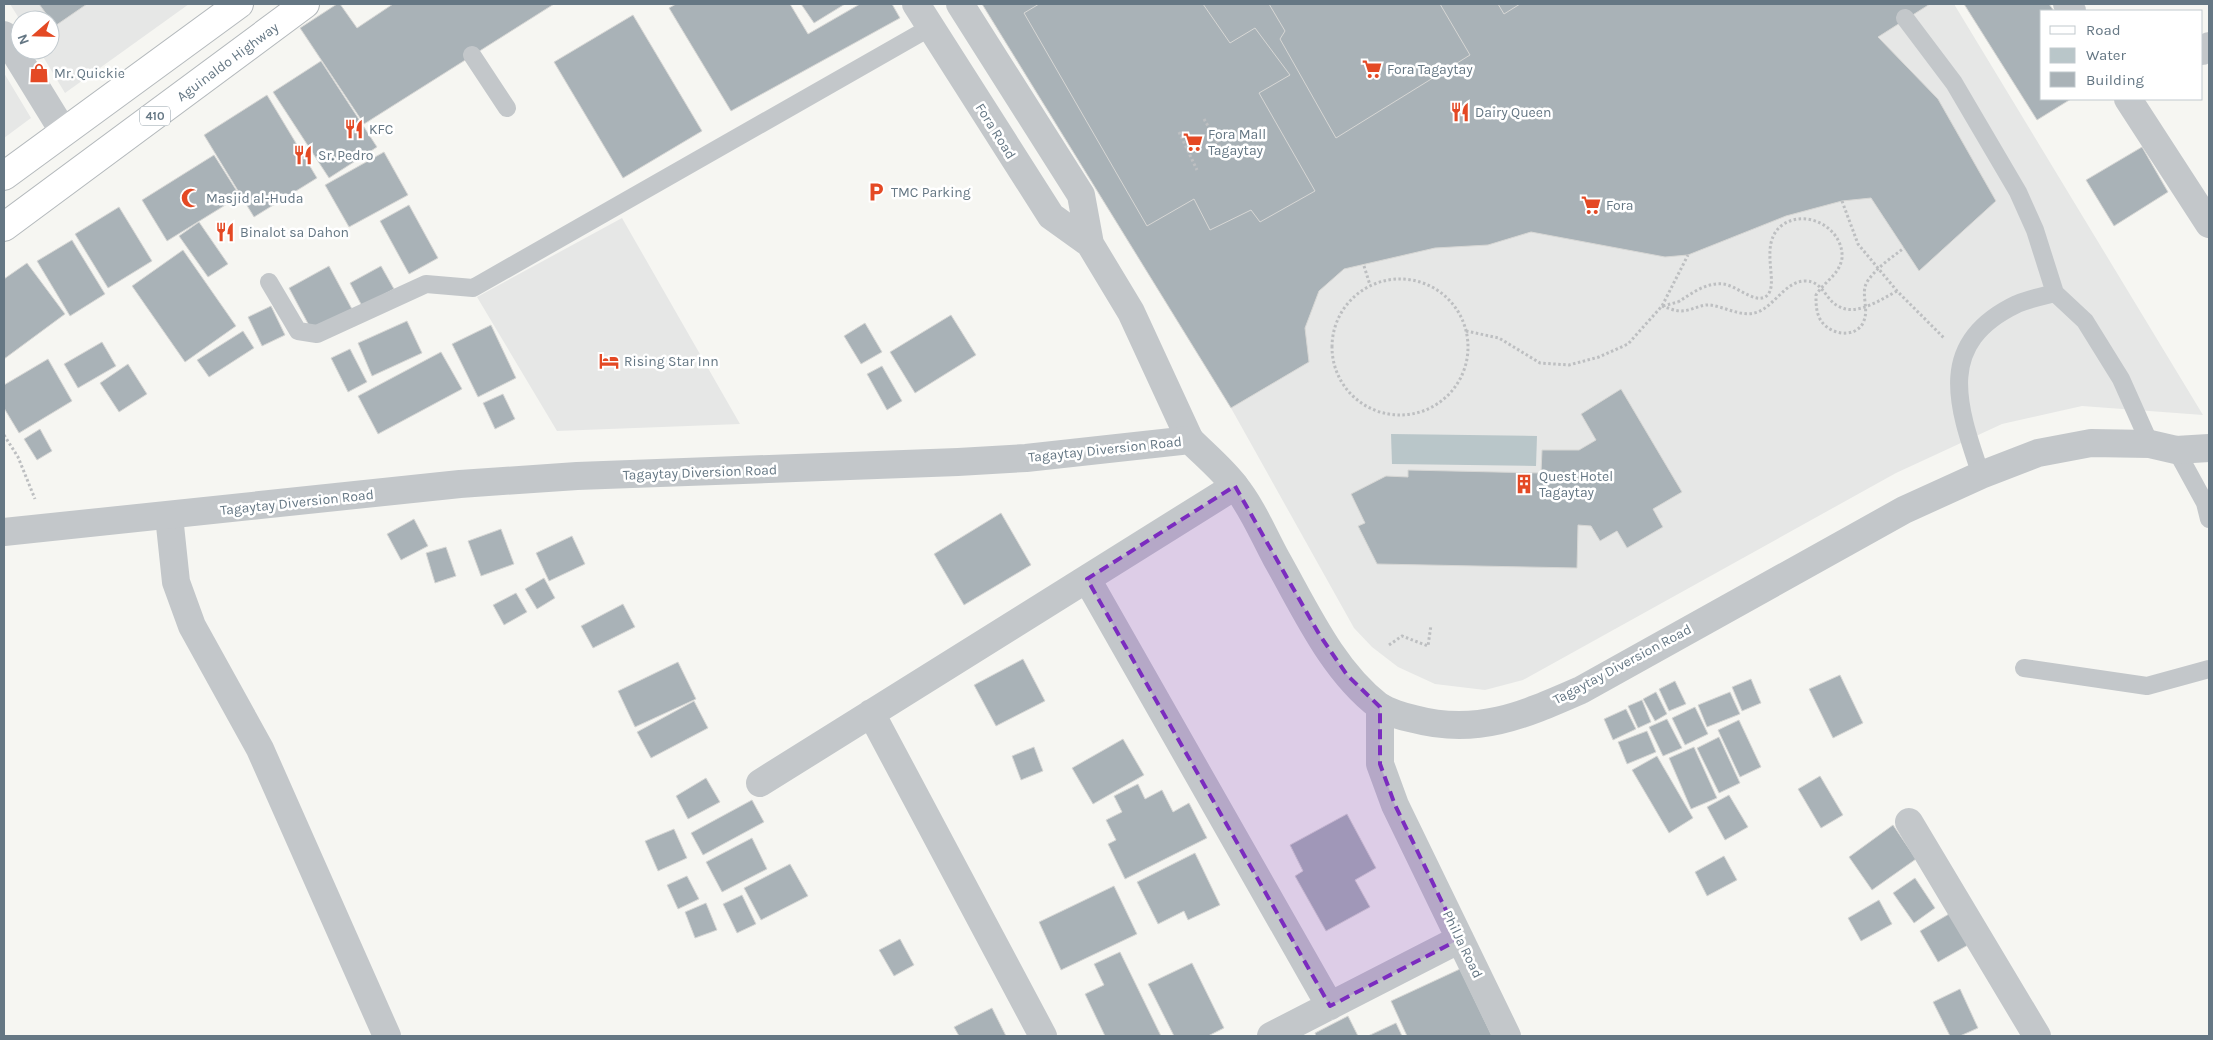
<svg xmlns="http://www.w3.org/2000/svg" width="2213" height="1040" font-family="Karla,sans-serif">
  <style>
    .built { fill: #e6e7e6 }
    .water { fill: #b9c6c9 }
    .building { fill: #a9b2b7; stroke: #d7d7d5 }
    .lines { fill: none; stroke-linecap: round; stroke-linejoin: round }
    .primary-casing { stroke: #b4b9bc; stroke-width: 30 }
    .path { stroke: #bdbfc1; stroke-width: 3; stroke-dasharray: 2.5 2.5; stroke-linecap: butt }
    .service { stroke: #c3c7ca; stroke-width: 18 }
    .minor { stroke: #c3c7ca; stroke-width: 28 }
    .tertiary { stroke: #c3c7ca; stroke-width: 28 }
    .primary { stroke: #fff; stroke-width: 28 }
    .path-bridge { stroke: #bdbfc1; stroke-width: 3; stroke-dasharray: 2.5 2.5; stroke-linecap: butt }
    .marked { fill: #7b2cbf; fill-opacity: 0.2; stroke: #7b2cbf; stroke-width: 4; stroke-dasharray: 10 6; stroke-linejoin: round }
    .labels { text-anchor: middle; stroke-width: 5; stroke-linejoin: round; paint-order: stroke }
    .shield { fill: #fff; stroke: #93a0a9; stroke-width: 1 }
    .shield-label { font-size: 12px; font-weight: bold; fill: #657784 }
    .street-label { font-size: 14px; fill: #657784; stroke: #fff }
    .poi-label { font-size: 14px; fill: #657784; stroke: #fff; text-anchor: start }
  </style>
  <rect width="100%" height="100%" fill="#f6f6f2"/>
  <path class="built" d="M10,4H189L65,93L39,50H50V20H20Z
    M982,4H1954L2203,415L2082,406L2002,424L1896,473L1523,680L1485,690L1435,684L1398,667L1372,647L1354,628L1231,408Z
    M4,73L31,118L4,138Z
    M622,218L740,424L557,431L477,297Z"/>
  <path class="water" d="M1391,434L1537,436L1536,466L1392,464Z"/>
  <path class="building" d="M39,4H87L55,26Z
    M337,4H340L357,28L393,4H554L364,124L300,28Z
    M676,4H790L808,34L860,4H892L900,18L731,111L669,8Z
    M801,4H845L814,23Z
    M982,4H1930L1878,37L1938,99L1996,201L1919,271L1871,198L1842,201L1786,216L1688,255L1665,257L1531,232L1488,245L1435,248L1344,269L1319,291L1305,328L1309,362L1231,408Z
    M1039,4H1203L1230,43L1255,28L1290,75L1259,93L1315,191L1260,222L1251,210L1210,230L1194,199L1147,226L1024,13Z
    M1269,4H1440L1470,55L1336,138L1280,39L1285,31Z
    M1498,4H1520L1504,14Z
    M1964,4H2049L2054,11H2042V99H2071L2037,120Z
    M633,15L702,131L623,178L554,62Z
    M321,61L377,147L329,178L273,92Z
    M267,95L317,178L254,217L204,135Z
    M2142,147L2168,192L2114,226L2086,180Z
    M384,152L408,195L349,227L325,185Z
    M214,155L240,196L167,241L142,200Z
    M409,205L438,258L409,274L380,221Z
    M119,207L152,261L108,288L75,234Z
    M199,222L228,264L208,277L179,236Z
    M72,240L105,294L70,316L37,261Z
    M183,250L236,326L185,362L132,286Z
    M27,263L65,314L4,359V279Z
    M329,266L353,311L313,333L289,288Z
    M381,266L394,289L362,306L350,283Z
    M271,306L285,335L262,346L248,317Z
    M951,315L976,355L915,393L890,352Z
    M407,321L422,353L372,376L358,343Z
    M865,323L882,352L861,364L844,336Z
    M491,325L516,378L478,397L452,344Z
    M243,331L254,348L209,377L197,360Z
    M102,342L116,366L78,388L64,364Z
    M350,349L367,382L348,392L331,358Z
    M441,352L462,389L378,434L358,396Z
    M48,359L72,401L19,433L4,408V385Z
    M128,364L147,394L119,412L100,383Z
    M882,366L902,401L887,410L867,374Z
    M1621,389L1682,492L1653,509L1663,527L1627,548L1617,531L1600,541L1591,526L1578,525L1577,568L1377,564L1358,526L1365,523L1351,494L1386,476L1408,477V470L1541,473L1542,450H1579L1596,440L1581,414Z
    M503,394L515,419L495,429L483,403Z
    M40,429L52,451L37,460L24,439Z
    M1001,513L1031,565L964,605L934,554Z
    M414,519L428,546L401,560L387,534Z
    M501,529L514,564L481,576L468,541Z
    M572,536L585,564L549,581L536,553Z
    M446,547L456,576L435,583L426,553Z
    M544,578L555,598L537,609L525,589Z
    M516,593L527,612L504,625L493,605Z
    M623,604L635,627L593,648L581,626Z
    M1023,659L1045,701L996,726L974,685Z
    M678,662L696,699L635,727L618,691Z
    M1840,675L1863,723L1833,738L1809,689Z
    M1751,679L1761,703L1742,711L1732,687Z
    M1675,681L1686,704L1669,711L1659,689Z
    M1656,692L1667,714L1655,721L1643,699Z
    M1730,692L1740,714L1707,727L1698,705Z
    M1642,700L1651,722L1638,728L1628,706Z
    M694,701L708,728L651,758L637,732Z
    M1695,707L1708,734L1685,745L1672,718Z
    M1626,709L1636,729L1613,740L1604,719Z
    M1667,719L1682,748L1663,756L1649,727Z
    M1739,720L1761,767L1740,777L1718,730Z
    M1647,731L1656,752L1627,764L1618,742Z
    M1719,737L1740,783L1719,793L1697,748Z
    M1123,739L1144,775L1093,804L1072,768Z
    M1034,747L1043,771L1021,780L1012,756Z
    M1694,747L1717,798L1691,809L1669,758Z
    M1657,756L1693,818L1669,833L1632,770Z
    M1820,776L1843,815L1821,828L1798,789Z
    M706,778L720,802L688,819L676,796Z
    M1138,784L1145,799L1162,790L1173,812L1189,803L1207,838L1125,879L1108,844L1116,840L1106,820L1122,812L1114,796Z
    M1729,795L1748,827L1725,840L1707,807Z
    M752,800L764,822L703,855L691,833Z
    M1347,814L1376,868L1355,880L1370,907L1326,931L1295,876L1303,871L1290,845Z
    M1893,825L1916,859L1872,890L1849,857Z
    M674,829L687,858L658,871L645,841Z
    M752,838L767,869L722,892L706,862Z
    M1195,853L1220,905L1188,920L1184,911L1158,924L1137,882Z
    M1724,856L1737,880L1707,896L1695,872Z
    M790,864L808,896L761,920L744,888Z
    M687,876L699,899L678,909L667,885Z
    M1915,878L1935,908L1914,923L1893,893Z
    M1114,886L1137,934L1061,970L1039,922Z
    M742,895L756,924L737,933L723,904Z
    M1879,900L1892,924L1861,941L1848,918Z
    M706,903L717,930L695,938L685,912Z
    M1949,914L1968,945L1938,962L1920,931Z
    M900,939L914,965L894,976L879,950Z
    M1120,952L1161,1036H1105L1085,994L1104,985L1094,964Z
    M1192,963L1224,1028L1208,1036H1174L1148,984Z
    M1460,969L1492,1036H1407L1391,1001Z
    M1960,989L1978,1028L1960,1036H1950L1933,1002Z
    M992,1008L1006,1036H959L954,1027Z
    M1348,1016L1358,1036H1316L1315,1033Z
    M1396,1023L1402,1036H1368Z"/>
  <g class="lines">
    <defs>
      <g id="primary">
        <path d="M4,176L239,4"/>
        <path id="s1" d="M4,227L305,4"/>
      </g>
    </defs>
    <use href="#primary" class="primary-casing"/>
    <path class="path" d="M1204,119L1224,154
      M1179,132L1197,170
      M1842,201L1858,244L1897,291L1944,338
      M1364,266L1370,285
      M1332 347a68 68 0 1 1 136 0a68 68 0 1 1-136 0Z
      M1662,306C1668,308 1675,311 1681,311C1691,311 1701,304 1710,305C1726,307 1742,318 1758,312C1775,305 1786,281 1805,281C1824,281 1825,301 1840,307C1857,316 1882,299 1897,291
      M1663,306L1678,302
      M1466,331L1499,338L1540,363L1569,365L1599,357L1628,344L1662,306L1688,255
      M4,435L18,457L35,499
      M1389,645L1402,636L1428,646L1431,625"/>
    <path class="service" d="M1905,18L1954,83L2018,192L2035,230L2055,293L2085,321L2121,379L2150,444
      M472,55L507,108
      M269,282L298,331L317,334L426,284L473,288L931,27
      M2176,450L2205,503L2209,519
      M1981,475C1957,405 1935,343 2017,304C2029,299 2043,296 2055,293
      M2024,668L2147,686L2209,669"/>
    <path class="minor" d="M916,4L1051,216L1090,244
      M960,4L1081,195L1090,244L1131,312L1190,440
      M2067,4L2072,11
      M2202,51L2209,46
      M2128,99L2209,224
      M169,516L176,582L192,626L260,749L387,1036
      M1087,579L1330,1006
      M1380,707V764L1395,805L1507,1036
      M871,713L1043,1036
      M760,783L1235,486
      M1909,822L2037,1036
      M1271,1036L1460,939"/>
    <path class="tertiary" d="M4,35L63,131
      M4,532L460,484L577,476L958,462L1026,458L1190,440C1205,455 1222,469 1235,486C1252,507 1263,534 1276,558C1305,609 1332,670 1379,706C1388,712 1404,717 1414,719C1477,736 1524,715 1581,690L1904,510L1981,475L2038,453L2091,443L2150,444L2176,450L2209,448"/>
    <use href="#primary" class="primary"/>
    <path class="path-bridge" d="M1678,302C1691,294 1706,282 1723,284C1736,285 1753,303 1765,297C1782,287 1757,246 1781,226C1805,207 1844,228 1842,258C1840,274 1824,282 1816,295C1816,303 1816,310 1819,317C1826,334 1854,340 1863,323C1870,309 1860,294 1867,282C1876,268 1891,258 1904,248"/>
  </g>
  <path class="marked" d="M1235,486L1319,634L1347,675L1380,707V764L1395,805L1460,939L1330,1006L1087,579Z"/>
  <defs>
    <symbol id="supermarket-bare" viewBox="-9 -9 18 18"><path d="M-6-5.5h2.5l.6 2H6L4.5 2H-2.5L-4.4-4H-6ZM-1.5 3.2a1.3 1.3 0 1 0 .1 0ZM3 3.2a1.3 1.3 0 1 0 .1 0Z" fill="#e44924" stroke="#fff" stroke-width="2.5" paint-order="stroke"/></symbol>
    <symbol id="shop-bare" viewBox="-9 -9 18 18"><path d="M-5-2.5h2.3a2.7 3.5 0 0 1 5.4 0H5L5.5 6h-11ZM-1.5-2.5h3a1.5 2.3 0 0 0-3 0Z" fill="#e44924" stroke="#fff" stroke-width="2.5" paint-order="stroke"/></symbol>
    <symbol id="restaurant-bare" viewBox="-9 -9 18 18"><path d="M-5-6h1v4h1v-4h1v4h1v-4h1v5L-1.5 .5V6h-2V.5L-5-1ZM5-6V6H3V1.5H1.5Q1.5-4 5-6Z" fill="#e44924" stroke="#fff" stroke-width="2.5" paint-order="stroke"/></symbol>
    <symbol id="parking-bare" viewBox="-9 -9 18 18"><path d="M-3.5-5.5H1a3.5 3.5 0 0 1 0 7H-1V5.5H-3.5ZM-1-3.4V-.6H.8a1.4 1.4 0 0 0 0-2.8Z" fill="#e44924" stroke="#fff" stroke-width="2.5" paint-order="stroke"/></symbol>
    <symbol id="mosque-bare" viewBox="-9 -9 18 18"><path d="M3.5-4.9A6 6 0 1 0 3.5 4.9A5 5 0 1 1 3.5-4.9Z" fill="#e44924" stroke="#fff" stroke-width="2.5" paint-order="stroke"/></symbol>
    <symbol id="hotel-bare" viewBox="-9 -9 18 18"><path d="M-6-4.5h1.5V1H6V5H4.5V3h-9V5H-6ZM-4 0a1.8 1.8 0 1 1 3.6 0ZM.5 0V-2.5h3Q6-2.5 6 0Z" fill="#e44924" stroke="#fff" stroke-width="2.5" paint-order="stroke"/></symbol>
    <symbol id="building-bare" viewBox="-9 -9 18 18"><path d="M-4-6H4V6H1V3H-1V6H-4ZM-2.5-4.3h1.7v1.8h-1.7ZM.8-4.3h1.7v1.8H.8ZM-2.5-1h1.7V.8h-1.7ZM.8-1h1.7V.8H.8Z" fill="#e44924" stroke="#fff" stroke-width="2.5" paint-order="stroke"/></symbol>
  </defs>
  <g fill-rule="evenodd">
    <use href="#supermarket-bare" x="1358" y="55" width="28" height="28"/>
    <use href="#shop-bare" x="25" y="59" width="28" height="28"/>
    <use href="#restaurant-bare" x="1446" y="98" width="28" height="28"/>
    <use href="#restaurant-bare" x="340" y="115" width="28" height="28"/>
    <use href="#supermarket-bare" x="1179" y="128" width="28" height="28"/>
    <use href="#restaurant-bare" x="289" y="141" width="28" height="28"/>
    <use href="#parking-bare" x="862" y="178" width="28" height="28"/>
    <use href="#mosque-bare" x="177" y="184" width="28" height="28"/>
    <use href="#supermarket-bare" x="1577" y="191" width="28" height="28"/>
    <use href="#restaurant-bare" x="211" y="218" width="28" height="28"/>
    <use href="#hotel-bare" x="595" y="347" width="28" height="28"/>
    <use href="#building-bare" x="1510" y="470" width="28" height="28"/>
  </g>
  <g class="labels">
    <rect class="shield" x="140" y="106.5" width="30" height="19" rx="4"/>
    <g class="shield-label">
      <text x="155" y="120">410</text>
    </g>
    <g class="street-label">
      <text dy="5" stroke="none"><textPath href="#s1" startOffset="278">Aguinaldo Highway</textPath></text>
      <text transform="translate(996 131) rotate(58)" y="5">Fora Road</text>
      <text transform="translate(1105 449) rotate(-6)" y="5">Tagaytay Diversion Road</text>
      <text transform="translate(700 472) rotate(-2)" y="5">Tagaytay Diversion Road</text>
      <text transform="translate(297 502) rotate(-6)" y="5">Tagaytay Diversion Road</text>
      <text transform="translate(1622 664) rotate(-28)" y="5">Tagaytay Diversion Road</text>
      <text transform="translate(1463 944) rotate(64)" y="5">PhilJa Road</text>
    </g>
    <g class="poi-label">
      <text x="1387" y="74">Fora Tagaytay</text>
      <text x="54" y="78">Mr. Quickie</text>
      <text x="1475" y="117">Dairy Queen</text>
      <text x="369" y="134">KFC</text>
      <text x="1208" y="139">Fora Mall<tspan x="1208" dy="16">Tagaytay</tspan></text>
      <text x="318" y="160">Sr. Pedro</text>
      <text x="891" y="197">TMC Parking</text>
      <text x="206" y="203">Masjid al-Huda</text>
      <text x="1606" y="210">Fora</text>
      <text x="240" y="237">Binalot sa Dahon</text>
      <text x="624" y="366">Rising Star Inn</text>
      <text x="1539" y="481">Quest Hotel<tspan x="1539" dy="16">Tagaytay</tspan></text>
    </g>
  </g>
  <rect width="2213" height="1040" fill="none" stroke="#657784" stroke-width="10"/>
  <rect x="2040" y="10" width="162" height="90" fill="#ffffff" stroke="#c1c9ce"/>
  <rect x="2050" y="26" width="25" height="8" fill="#ffffff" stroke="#c1c9ce"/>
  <text x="2086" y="35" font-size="15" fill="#657784">Road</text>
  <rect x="2050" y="48" width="25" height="15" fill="#b9c6c9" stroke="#c1c9ce"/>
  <text x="2086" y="60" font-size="15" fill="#657784">Water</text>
  <rect x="2050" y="72" width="25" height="15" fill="#a9b2b7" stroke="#c1c9ce"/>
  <text x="2086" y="85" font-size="15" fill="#657784">Building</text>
  <g transform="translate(35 35) rotate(250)"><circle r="24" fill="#ffffff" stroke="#c1c9ce"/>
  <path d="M0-4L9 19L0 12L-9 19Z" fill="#e44924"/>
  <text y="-8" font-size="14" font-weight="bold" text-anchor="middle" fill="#657784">N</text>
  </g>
</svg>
